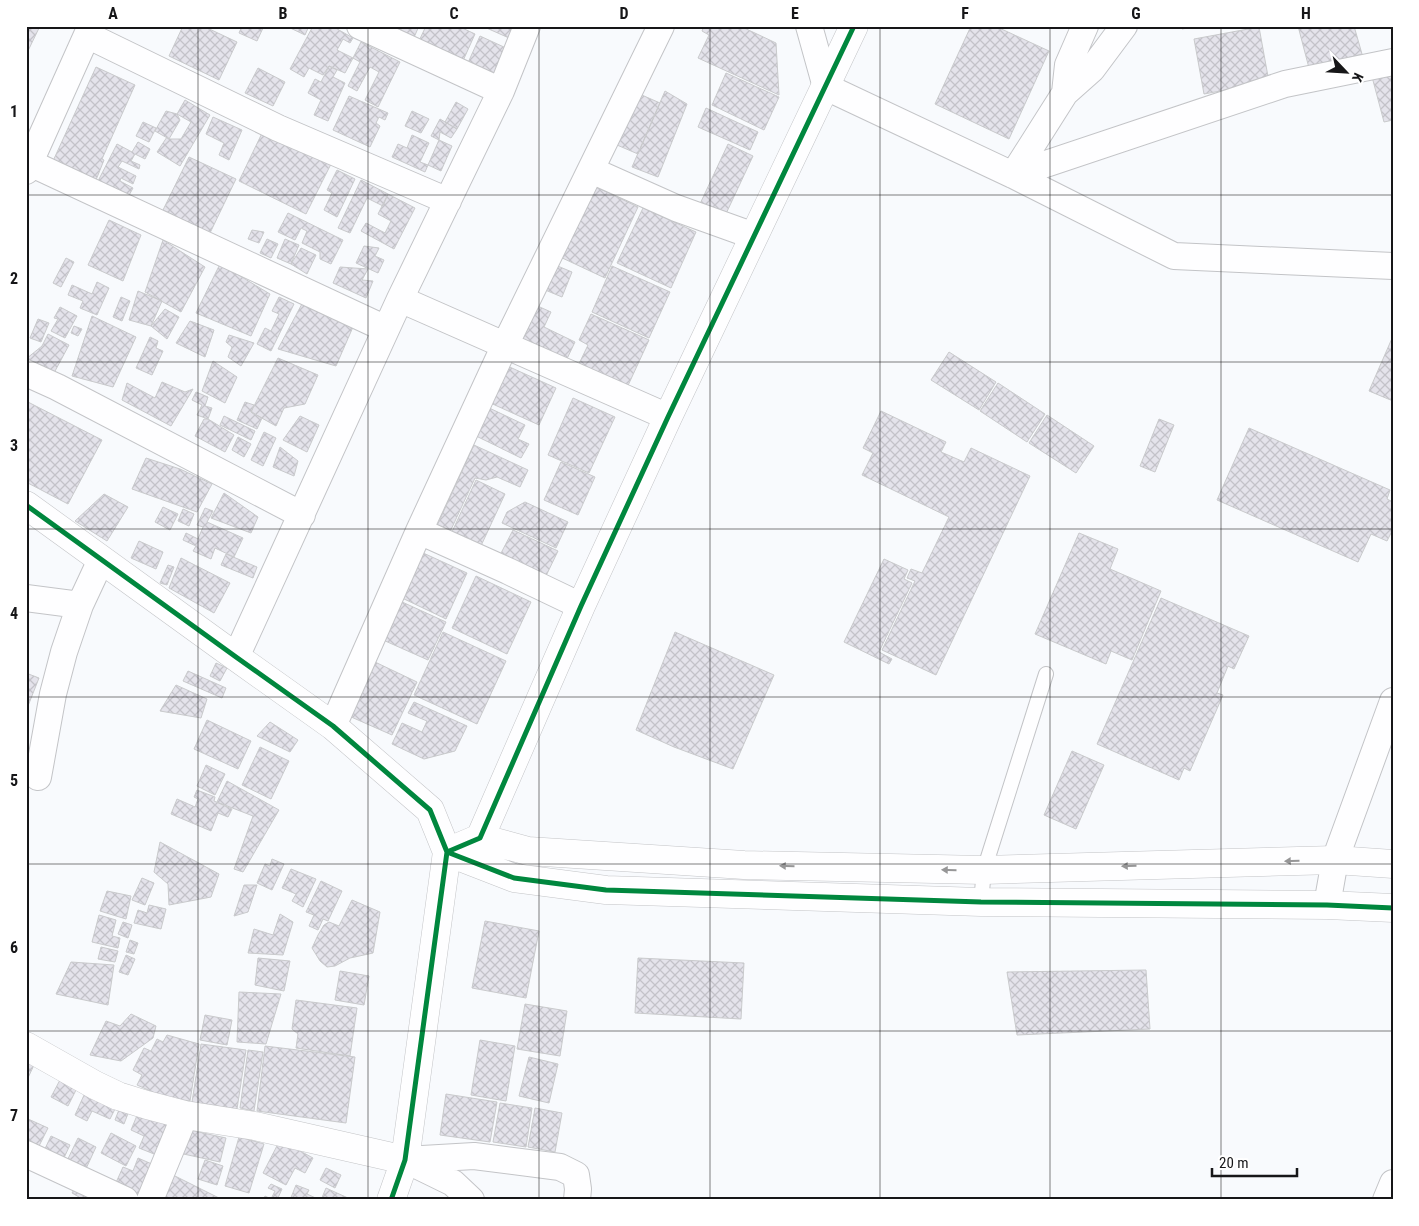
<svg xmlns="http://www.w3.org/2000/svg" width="1419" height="1226" font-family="'Roboto Condensed',sans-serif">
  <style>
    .building { fill: url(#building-cross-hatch); stroke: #c9cacc }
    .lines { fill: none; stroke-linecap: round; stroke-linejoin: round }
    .service-casing { stroke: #c3c4c7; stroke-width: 16 }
    .minor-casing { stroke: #c3c4c7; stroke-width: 28 }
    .tertiary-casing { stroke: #c3c4c7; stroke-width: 29 }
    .service { stroke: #fefeff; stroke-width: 14 }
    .minor { stroke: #fefeff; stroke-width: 26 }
    .tertiary { stroke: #fefeff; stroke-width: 28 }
    .cycleway-casing { stroke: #fff; stroke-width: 8 }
    .cycleway { stroke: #00873e; stroke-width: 5 }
    .oneway { fill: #969697 }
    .grid { fill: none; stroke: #161618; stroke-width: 1; stroke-opacity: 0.55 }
    .neatline { fill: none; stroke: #161618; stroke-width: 2 }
    .grid-label { font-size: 16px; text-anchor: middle; font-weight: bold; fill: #161618 }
  </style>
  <defs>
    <pattern id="building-cross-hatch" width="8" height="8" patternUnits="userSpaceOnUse" patternTransform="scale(1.25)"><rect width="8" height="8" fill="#e4e3eb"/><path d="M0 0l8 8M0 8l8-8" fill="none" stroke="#c3c2c9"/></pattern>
  </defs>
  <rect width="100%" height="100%" fill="#f8fafd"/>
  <path class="building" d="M26,26H40L26,55Z
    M183,26H203L237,42L219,80L169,56Z
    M242,26H258L263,28L257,41L239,33Z
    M286,26H309L305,35Z
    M313,26H332L353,38L350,43L343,39L337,50L353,58L345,73L329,66L323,75L309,68L304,77L290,69Z
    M392,26H419L412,42Z
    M426,26H458L475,34L462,63L418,43Z
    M482,26H514L509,38Z
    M704,26H740L776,43L779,95L698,58L709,35L702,31Z
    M971,26H995L1049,51L1009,139L935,104Z
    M1181,26H1199L1182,29Z
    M1298,26H1354L1362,54L1309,68Z
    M1259,27L1269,82L1204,94L1194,39Z
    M480,36L506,48L493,77L467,65Z
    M361,42L400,62L378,107L365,100L379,72L370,67L357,91L348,86L360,62L353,58Z
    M329,66L337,70L333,77L345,83L328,121L314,115L321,100L308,93L315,79L321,82Z
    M96,67L135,85L102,159L104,160L96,180L53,161Z
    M258,68L285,82L273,106L245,93Z
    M1393,68V120L1384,122L1371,73Z
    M726,73L779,97L764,130L712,105Z
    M665,91L687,104L658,177L632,167Z
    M635,92L660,103L638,154L610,142Z
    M349,96L388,113L385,120L379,117L376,123L380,126L370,147L333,130Z
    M185,100L210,115L180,166L157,152L167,137L169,139H181L191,122L177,114Z
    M456,102L468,109L457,129L445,122Z
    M706,108L758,132L750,150L698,127Z
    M166,111L177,114L180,120L169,139L155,131Z
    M412,111L429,119L421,133L405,126Z
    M213,117L242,130L229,160L219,155L224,143L206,134Z
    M440,119L457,129L451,138L440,132L439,140L431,136Z
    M143,122L156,128L149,142L136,136Z
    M264,129L332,162L306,214L239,181Z
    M412,135L429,143L420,162L428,165L425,172L392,157L398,144L407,148Z
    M439,140L452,146L441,171L428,165Z
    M138,142L150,149L145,159L135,154L131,161L140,165L139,169L122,161L118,167L136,176L133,184L121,178L120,181L133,188L127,199L97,183L117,144L132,152Z
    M728,144L753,156L724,218L699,206Z
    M189,157L236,179L210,233L163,210Z
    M337,170L355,179L337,217L324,210L332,193L327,190Z
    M361,180L388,194L383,206L367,198L350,233L338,228Z
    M592,185L638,207L605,278L558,256Z
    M388,194L415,208L394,249L361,231L366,223L385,233L391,221L378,214Z
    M643,208L696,232L671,288L617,263Z
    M288,213L343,240L331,264L320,259V252L302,243L307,231L301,228L295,240L278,232Z
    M109,220L141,235L123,281L88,265Z
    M252,230L264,232L259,243L248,239Z
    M267,239L278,244L271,258L260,253Z
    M285,239L299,245L291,264L277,258Z
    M163,240L205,267L181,312L145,292Z
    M364,246L379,248L375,256L384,260L378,273L356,263Z
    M301,248L316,255L307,274L291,264Z
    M66,258L74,262L61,287L53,283Z
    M548,262L572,272L562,297L538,287Z
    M220,264L270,294L251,336L196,313Z
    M612,266L670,292L649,338L592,312Z
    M340,267L368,269L362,280L373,281L366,298L333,283Z
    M97,282L109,288L97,315L80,308L83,301L68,295L72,285L92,294Z
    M138,291L162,301L151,326L129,320Z
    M121,297L130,301L122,321L113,317Z
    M279,297L294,304L271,351L257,344L265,328L271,331L279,314L272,311Z
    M304,300L353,327L336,366L278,349Z
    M533,304L551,312L544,327L575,342L564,365L515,342Z
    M60,307L77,316L65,338L51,331L58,319L54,318Z
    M165,309L179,317L167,339L151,326Z
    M591,314L649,340L625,392L576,370L588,345L579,340Z
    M92,316L136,337L113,387L72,376Z
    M38,319L49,323L41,342L30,338Z
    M190,321L214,330L205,357L176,343Z
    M74,326L82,329L78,336L71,333Z
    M48,334L69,345L54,373L26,359L42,346Z
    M229,335L254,343L241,366L228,357L232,347L226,342Z
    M1393,336V401L1369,391Z
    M150,337L158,341L156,348L163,351L152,375L136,368Z
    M949,352L996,382L979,410L931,380Z
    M278,358L318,375L305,404L284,408L276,426L251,412Z
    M213,361L237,377L225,403L202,391Z
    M503,364L556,388L539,425L486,401Z
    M162,382L185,392L193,389L171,426L122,400L127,383L155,398Z
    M998,383L1045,414L1027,442L980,411Z
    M196,392L208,397L205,406L212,408L208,419L197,415L202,405L192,400Z
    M573,398L615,417L589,473L548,455Z
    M26,401L102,440L68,504L26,482Z
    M245,402L254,405L251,412L262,418L257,429L237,420Z
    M483,405L525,425L518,439L529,444L521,458L470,433Z
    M881,411L946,442L941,452L964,462L971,448L1030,476L936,675L882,650L915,581L907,578L911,569L922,573L949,517L862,475L873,453L863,448Z
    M1047,415L1094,446L1076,473L1029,443Z
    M224,416L255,431L251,440L220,425Z
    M300,416L319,425L307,452L283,440Z
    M204,419H208L234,435L225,452L195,436Z
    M1159,419L1174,425L1155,472L1140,466Z
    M1249,428L1390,490L1387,499L1393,502V529L1387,541L1371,534L1358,562L1217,500Z
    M264,432L276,438L263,466L251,460Z
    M238,437L251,444L244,457L232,450Z
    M474,445L528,470L520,487L497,477L486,480L475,478L449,534L436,528Z
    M280,447L298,461L294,476L273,467Z
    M146,458L180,469L212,484L197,512L132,489Z
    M561,462L595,477L578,515L544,500Z
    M476,480L505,494L480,548L451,534Z
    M224,493L258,517L251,533L211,518Z
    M104,494L128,507L107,541L75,521Z
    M525,502L568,522L556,548L502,523L507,512Z
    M163,507L178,514L170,530L155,522Z
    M205,508L213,511L207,522L243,538L234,557L215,548L211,559L193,551L196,546L183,540L186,533L198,539L203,527L197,525Z
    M183,509L194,514L189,526L178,521Z
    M513,530L558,551L545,578L499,557Z
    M1079,533L1118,549L1110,569L1161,591L1132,660L1111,651L1106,664L1035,634Z
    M139,541L163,552L156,569L131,558Z
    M421,552L467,573L446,619L400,597Z
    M226,554L257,567L253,578L221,565Z
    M181,558L230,583L214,613L169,588Z
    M884,559L908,570L904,579L912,583L879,652L892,659L889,664L844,642Z
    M168,565L174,567L167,585L160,583Z
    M476,576L531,602L507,654L452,628Z
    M1161,598L1249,636L1234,669L1228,666L1217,693L1223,695L1190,771L1184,768L1179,780L1097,744Z
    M400,601L446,622L428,660L383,640Z
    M443,632L506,661L477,724L414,695Z
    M675,632L774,675L733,769L674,747L636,730Z
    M375,662L417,682L392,735L349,716Z
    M216,663L227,668L220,681L210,676Z
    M188,671L226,688L222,698L183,681Z
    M26,673L39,678L26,711Z
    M176,685L207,699L201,718L160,711Z
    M414,702L467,726L455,751L424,759L392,744L402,723L422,732L427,721L408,713Z
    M207,720L251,741L238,769L194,749Z
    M270,722L298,740L290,752L257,736Z
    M260,747L289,761L271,799L242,785Z
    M1072,751L1104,765L1076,829L1044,815Z
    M206,765L225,774L215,795L197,786Z
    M227,781L279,810L243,872L234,869L253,816L217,802Z
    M197,790L215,797L214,801L232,809L228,817L218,813L211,831L171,814L177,799L195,807L198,799L194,797Z
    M160,842L219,874L211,897L169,905L168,884L154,872Z
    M272,859L284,864L272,890L257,883L265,864L270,866Z
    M291,869L316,879L303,907L292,901L296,894L282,888Z
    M142,878L154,883L145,905L132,900Z
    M321,881L342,891L328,921L323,919L318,930L309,926L314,915L306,912Z
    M244,885H257L248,912L234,916Z
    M107,891L131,896L126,919L100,911Z
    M352,900L380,912L373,953L350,958L335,966L327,967L320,961L312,948L318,935L324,925L329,922L339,926Z
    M149,905L166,909L161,929L134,923L138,910L147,913Z
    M280,914L293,922L283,955L248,953L254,929L273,935Z
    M99,915L116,920L112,936L120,938L118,948L92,942Z
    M485,921L539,931L526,998L472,988Z
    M123,922L132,925L128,938L118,934Z
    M130,940L138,943L134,954L126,952Z
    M101,947L118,951L115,962L98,959Z
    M126,955L135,959L128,975L119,972Z
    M258,958L290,961L284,991L255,985Z
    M638,958L744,963L741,1019L635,1013Z
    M71,962L114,965L108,1005L56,994Z
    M1146,970L1150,1029L1017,1035L1007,972Z
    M340,971L369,976L364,1005L335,1000Z
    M239,992L281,994L266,1044L237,1042Z
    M296,1000L357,1008L350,1056L296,1048L298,1034L292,1029Z
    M525,1004L567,1011L560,1056L517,1049Z
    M131,1014L156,1026L153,1038L121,1061L90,1055L106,1021L120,1026Z
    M205,1015L232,1020L227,1045L200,1040Z
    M167,1035L199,1044L190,1101L164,1097L137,1085L142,1075L133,1070L144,1048L151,1051L157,1039L163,1042Z
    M480,1040L515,1046L506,1101L471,1095Z
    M201,1044L246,1050L237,1109L192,1102Z
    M265,1046L355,1057L346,1123L257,1111Z
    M248,1050L263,1052L254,1111L240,1108Z
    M529,1057L558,1064L549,1103L519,1096Z
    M26,1060L35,1063L26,1082Z
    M61,1078L78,1086L68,1106L51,1097Z
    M85,1093L116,1107L110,1119L92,1111L87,1121L75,1115Z
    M446,1094L497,1102L490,1142L440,1135Z
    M500,1103L532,1108L526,1147L493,1142Z
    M120,1107L129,1111L124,1124L115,1120Z
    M535,1108L562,1113L555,1152L528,1147Z
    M138,1113L171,1126L159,1156L139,1148L144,1136L131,1130Z
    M26,1118L48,1128L37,1150L26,1145Z
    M185,1129L226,1138L220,1162L179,1153Z
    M111,1133L136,1146L126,1166L101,1153Z
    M51,1136L70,1145L62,1162L43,1153Z
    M239,1137L264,1144L249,1193L225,1186Z
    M78,1138L96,1147L84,1173L65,1165Z
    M280,1140L313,1158L305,1173L295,1168L286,1185L263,1173Z
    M138,1158L161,1168L142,1200L114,1187L123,1167L133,1171Z
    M205,1160L223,1166L217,1185L198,1179Z
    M326,1168L341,1175L335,1188L320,1180Z
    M171,1174L223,1200H158Z
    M271,1184L282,1189L277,1200H263L265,1196L271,1199L275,1191L268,1188Z
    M296,1185L309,1190L307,1194L320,1200H290Z
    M76,1186L87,1192L85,1196L90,1198L89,1200H78L79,1197L72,1193Z
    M326,1188L348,1198L347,1200H321Z"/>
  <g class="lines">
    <defs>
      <path id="service" d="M981,902L984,870L1046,674"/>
      <path id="minor" d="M360,26L501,91
        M809,26L826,87L1013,175L1174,256L1393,266
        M87,35L278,128L448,201
        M1065,93L1068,65L1085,26
        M30,163L386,329
        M591,170L676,208L754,236
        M26,171L91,26
        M1013,175L1285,84L1393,62
        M1013,175L1065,93L1092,69L1124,26
        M400,299L668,417
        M26,373L57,387L302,515
        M419,531L508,571L581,606
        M26,598L80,605
        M236,657L400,299L501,91L527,26
        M333,726L419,531L505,345L661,26
        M38,777L53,694L64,652L80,605L101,560
        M1327,905L1335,860L1393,701
        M26,1154L125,1200
        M405,1160L474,1156L560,1167L576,1175L578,1189L577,1200
        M408,1161L453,1183L471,1200
        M150,1200L185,1115
        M1386,1200L1393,1183"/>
      <path id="tertiary" d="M26,505L236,657L333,726L430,810L447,852L514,878L606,890L981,902L1327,905L1393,908
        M480,838L528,851L744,865L984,870L1335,860L1393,864
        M26,1046L95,1085L118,1096L147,1105L185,1115L255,1126L405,1160
        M391,1200L405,1160L447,852L480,838L581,606L668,417L854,26"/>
    </defs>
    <use href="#service" class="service-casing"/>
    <use href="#minor" class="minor-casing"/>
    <use href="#tertiary" class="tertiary-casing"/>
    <use href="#service" class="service"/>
    <use href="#minor" class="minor"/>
    <use href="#tertiary" class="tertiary"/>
    <defs>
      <path id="cycleway" d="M26,505L236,657L333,726L430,810L447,852L514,878L606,890L981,902L1327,905L1393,908
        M391,1200L405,1160L447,852L480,838L581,606L668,417L854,26"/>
    </defs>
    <use href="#cycleway" class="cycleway-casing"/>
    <use href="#cycleway" class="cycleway"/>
  </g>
  <defs><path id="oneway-solid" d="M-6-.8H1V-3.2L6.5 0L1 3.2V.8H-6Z" transform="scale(1.25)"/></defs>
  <g class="oneway">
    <use href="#oneway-solid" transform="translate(1292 861) rotate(178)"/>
    <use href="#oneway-solid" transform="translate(787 866) rotate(-179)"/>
    <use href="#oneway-solid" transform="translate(1129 866) rotate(178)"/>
    <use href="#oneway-solid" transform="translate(949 870) rotate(-179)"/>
  </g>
  <path class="grid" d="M198,26V1200M368,26V1200M539,26V1200M710,26V1200M880,26V1200M1050,26V1200M1221,26V1200M26,195H1393M26,362H1393M26,529H1393M26,697H1393M26,864H1393M26,1031H1393"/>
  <rect width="1419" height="1226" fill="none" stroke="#ffffff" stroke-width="55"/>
  <g transform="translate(1346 72) rotate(115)" stroke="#ffffff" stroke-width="4" paint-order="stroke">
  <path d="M0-4L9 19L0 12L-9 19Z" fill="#161618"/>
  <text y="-8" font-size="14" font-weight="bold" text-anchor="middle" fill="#161618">K</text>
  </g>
  <path d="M1212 1168v8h85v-8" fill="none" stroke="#161618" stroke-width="2.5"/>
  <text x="1219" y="1168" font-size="15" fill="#161618" stroke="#ffffff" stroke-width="4" paint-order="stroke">20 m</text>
  <rect x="28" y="28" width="1364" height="1170" class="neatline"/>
  <g class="grid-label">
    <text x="113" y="19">A</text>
    <text x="283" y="19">B</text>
    <text x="454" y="19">C</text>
    <text x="624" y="19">D</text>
    <text x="795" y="19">E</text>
    <text x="965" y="19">F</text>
    <text x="1136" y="19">G</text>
    <text x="1306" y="19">H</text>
    <text x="14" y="117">1</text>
    <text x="14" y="284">2</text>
    <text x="14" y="451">3</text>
    <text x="14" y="619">4</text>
    <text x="14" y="786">5</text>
    <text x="14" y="953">6</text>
    <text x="14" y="1121">7</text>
  </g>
</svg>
